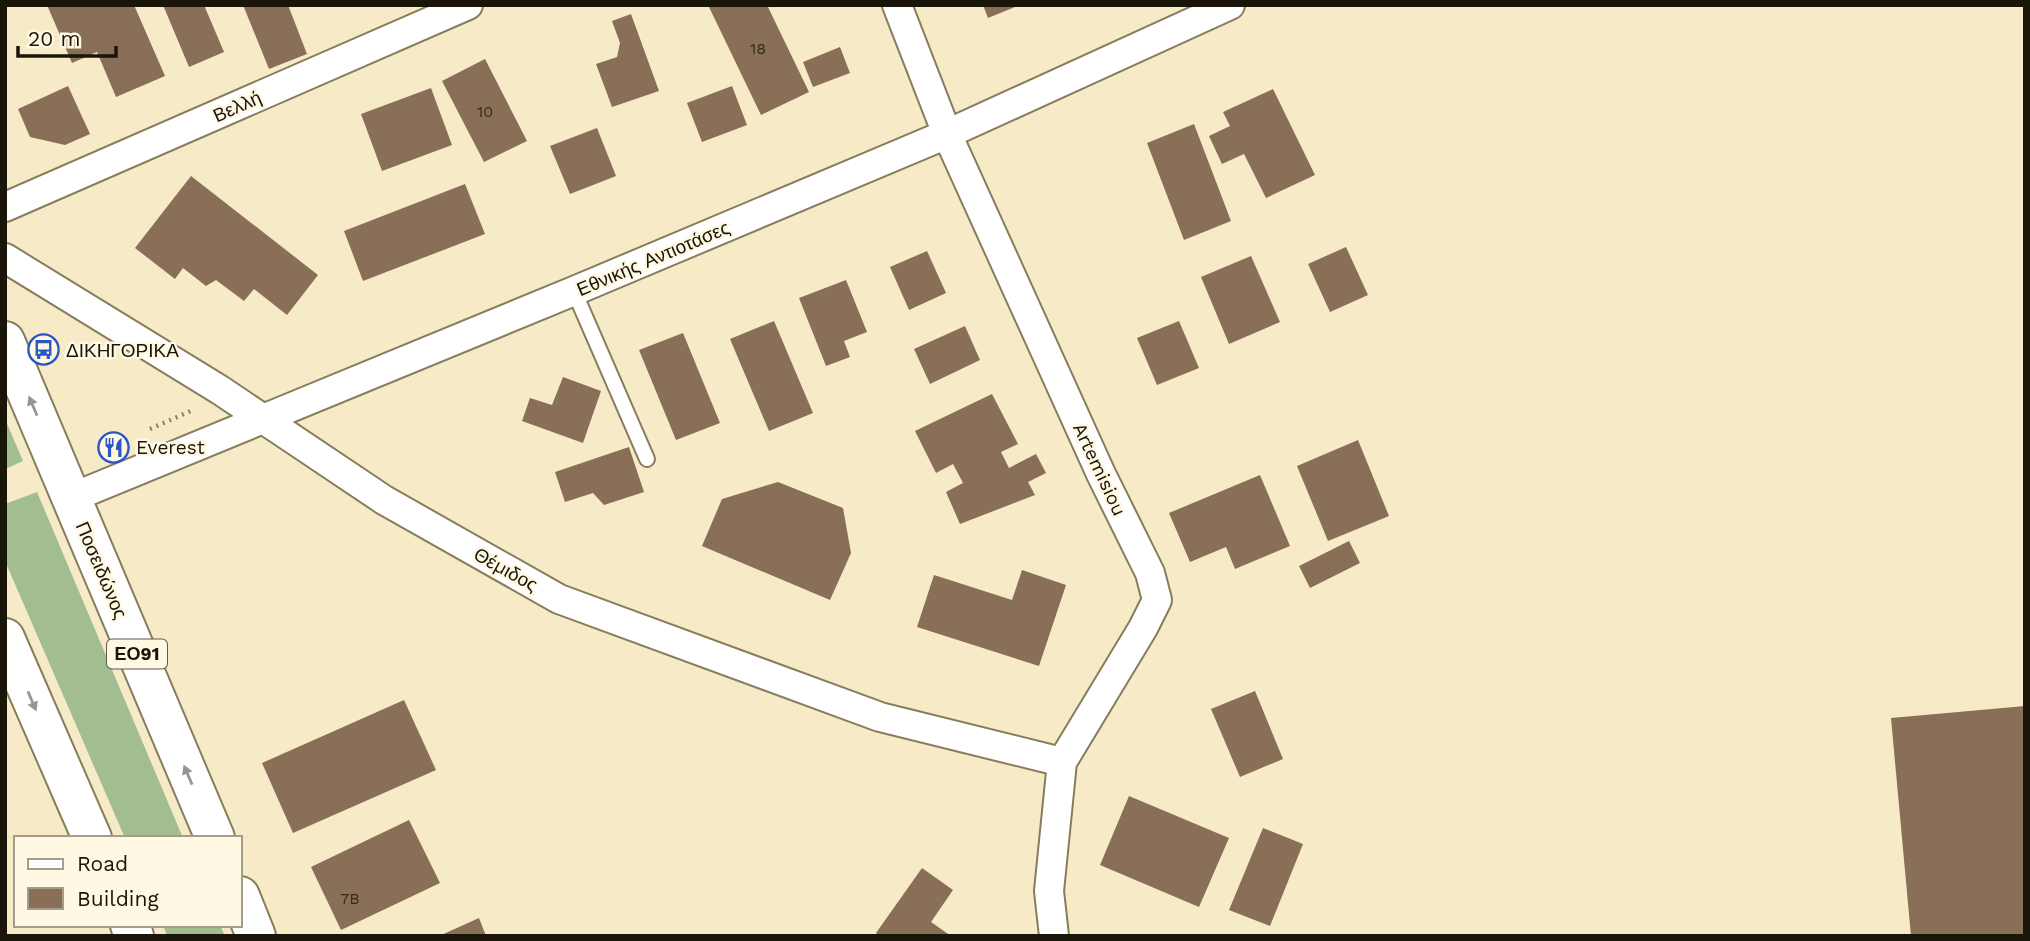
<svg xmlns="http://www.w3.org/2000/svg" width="2030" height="941" font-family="'Work Sans',sans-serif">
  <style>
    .forest { fill: #a2bd8f }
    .building { fill: #896e58 }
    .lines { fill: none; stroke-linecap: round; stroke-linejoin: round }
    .lane-casing { stroke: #877c5c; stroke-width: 18 }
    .street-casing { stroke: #877c5c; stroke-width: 32 }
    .highway-casing { stroke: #877c5c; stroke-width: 42 }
    .path { stroke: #8a8269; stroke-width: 4.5; stroke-dasharray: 2 5; stroke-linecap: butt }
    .lane { stroke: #fff; stroke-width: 14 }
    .street { stroke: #fff; stroke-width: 28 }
    .highway { stroke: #fff; stroke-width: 38 }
    .oneway { fill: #989690 }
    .labels { text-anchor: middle; stroke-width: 5; stroke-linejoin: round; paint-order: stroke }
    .number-label { font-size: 16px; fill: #352b1c }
    .shield { fill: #fff8e3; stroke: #5e594a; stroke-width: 2 }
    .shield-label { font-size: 18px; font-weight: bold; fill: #191508 }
    .street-label { font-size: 19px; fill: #191508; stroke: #fff8e3 }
    .poi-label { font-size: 19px; fill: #191508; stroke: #fff8e3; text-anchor: start }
  </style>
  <rect width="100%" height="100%" fill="#f7eac7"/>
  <path class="forest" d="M5,419L23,461L5,469Z
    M37,492L183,838H125L5,561V504Z
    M163,925H220L225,936H167Z"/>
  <path class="building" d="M47,5H134L165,76L116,97L97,52L72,63Z
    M163,5H204L224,52L189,67Z
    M243,5H288L307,54L269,69Z
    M708,5H767L809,92L761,115Z
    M983,5H1020L988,18Z
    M631,14L659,91L612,107L596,64L617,57L620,43L612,21Z
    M840,47L850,73L813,87L803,62Z
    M485,59L527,141L484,162L442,81Z
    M68,86L90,134L65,145L30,137L18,109Z
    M732,86L747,125L702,142L687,103Z
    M431,88L452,145L382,171L361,114Z
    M1273,89L1315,175L1266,198L1244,154L1222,164L1209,136L1230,126L1223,112Z
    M1194,124L1231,221L1184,240L1147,143Z
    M597,128L616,176L570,194L550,146Z
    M191,176L318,275L287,315L254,289L244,301L216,280L206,286L183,268L175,279L135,248Z
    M465,184L485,234L363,281L344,231Z
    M1346,247L1368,295L1330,312L1308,264Z
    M927,251L946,293L909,310L890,267Z
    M1251,256L1280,322L1229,344L1201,277Z
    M846,280L867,332L844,341L850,357L826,366L799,298Z
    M774,321L813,413L769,431L730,339Z
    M1179,321L1199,368L1157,385L1137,338Z
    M965,326L980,360L930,384L914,349Z
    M683,333L720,423L676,440L639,350Z
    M563,377L601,391L583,443L522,421L530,398L552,405Z
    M992,394L1018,444L1001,452L1009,468L1036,454L1046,473L1028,482L1035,495L960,524L946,492L963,483L953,464L936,473L915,431Z
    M1358,440L1389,516L1328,541L1297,466Z
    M629,447L644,492L604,505L593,493L565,502L555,472Z
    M1260,475L1290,546L1235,569L1226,547L1190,562L1169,513Z
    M778,482L843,508L851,553L830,600L702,546L722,499Z
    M1349,541L1360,563L1310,588L1299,566Z
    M1022,570L1066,585L1039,666L917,627L934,575L1012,600Z
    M1255,691L1283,759L1240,777L1211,709Z
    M404,700L436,770L293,833L262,763Z
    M2025,706V936H1911L1891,718Z
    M1129,796L1229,838L1199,907L1100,865Z
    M409,820L440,883L341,930L311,867Z
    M1263,828L1303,844L1270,926L1229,910Z
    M922,868L953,890L931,922L951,936H880L876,933Z
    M479,918L486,936H439Z"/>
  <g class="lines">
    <defs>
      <path id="lane" d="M574,291L647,459"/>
      <path id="street" d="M897,5L947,134L1101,474L1150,573L1157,600L1143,628L1062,762L1049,891L1054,936
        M5,207L468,5
        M5,258L220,390L384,500L559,599L880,717L1062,762
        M71,498L574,291L947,134L1230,5"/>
      <path id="highway" d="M5,341L215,838
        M5,638L92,838
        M240,896L256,936
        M130,925L134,936"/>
    </defs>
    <use href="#lane" class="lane-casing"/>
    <use href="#street" class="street-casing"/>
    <use href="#highway" class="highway-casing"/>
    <path class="path" d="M150,429L193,410"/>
    <use href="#lane" class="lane"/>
    <use href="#street" class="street"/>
    <use href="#highway" class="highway"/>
  </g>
  <defs><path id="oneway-solid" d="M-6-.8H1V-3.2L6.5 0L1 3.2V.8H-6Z" transform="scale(1.75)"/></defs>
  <g class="oneway">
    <use href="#oneway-solid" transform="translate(33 406) rotate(-113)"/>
    <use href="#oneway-solid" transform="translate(32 701) rotate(67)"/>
    <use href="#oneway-solid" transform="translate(188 775) rotate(-113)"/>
  </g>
  <defs>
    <symbol id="bus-ring" viewBox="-11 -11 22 22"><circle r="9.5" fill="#fff8e3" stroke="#2a55c4" stroke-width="1.5"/><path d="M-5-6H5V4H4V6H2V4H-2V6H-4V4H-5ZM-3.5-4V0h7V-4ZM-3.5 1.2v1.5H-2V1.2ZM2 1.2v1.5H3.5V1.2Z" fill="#2a55c4"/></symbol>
    <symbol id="restaurant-ring" viewBox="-11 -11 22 22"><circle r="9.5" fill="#fff8e3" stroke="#2a55c4" stroke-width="1.5"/><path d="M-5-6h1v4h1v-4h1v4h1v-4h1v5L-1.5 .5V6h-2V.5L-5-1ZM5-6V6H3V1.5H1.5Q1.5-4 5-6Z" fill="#2a55c4"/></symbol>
  </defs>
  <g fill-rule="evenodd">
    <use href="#bus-ring" x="26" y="332" width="35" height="35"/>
    <use href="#restaurant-ring" x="96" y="430" width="35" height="35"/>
  </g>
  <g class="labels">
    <g class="number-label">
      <text x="758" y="54">18</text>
      <text x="485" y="117">10</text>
      <text x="350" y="904">7B</text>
    </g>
    <rect class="shield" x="107" y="639.5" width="60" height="29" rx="5"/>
    <g class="shield-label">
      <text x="137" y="660">ΕΟ91</text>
    </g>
    <g class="street-label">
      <text transform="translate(237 106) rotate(-24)" y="7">Βελλή</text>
      <text transform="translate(653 258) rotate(-23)" y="7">Εθνικής Αντιοτάσες</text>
      <text transform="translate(1100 469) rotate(65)" y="7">Artemisiou</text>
      <text transform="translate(506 569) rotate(29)" y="7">Θέμιδος</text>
      <text transform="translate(102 570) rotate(67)" y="7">Ποσειδώνος</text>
    </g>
    <g class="poi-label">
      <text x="66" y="357">ΔΙΚΗΓΟΡΙΚΑ</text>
      <text x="136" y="454">Everest</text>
    </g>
  </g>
  <rect width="2030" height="941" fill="none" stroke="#191508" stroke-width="14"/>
  <rect x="14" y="836" width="228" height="91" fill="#fff8e3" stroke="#a39d8b" stroke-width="2"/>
  <rect x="28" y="859" width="35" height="10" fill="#ffffff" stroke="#a39d8b" stroke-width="2"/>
  <text x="77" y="871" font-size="21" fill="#191508">Road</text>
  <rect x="28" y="888" width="35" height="21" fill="#896e58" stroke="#a39d8b" stroke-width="2"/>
  <text x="77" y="906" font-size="21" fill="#191508">Building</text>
  <path d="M18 46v10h98v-10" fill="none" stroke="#191508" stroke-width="3.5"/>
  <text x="28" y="46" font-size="21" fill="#191508" stroke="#fff8e3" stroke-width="5" paint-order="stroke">20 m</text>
</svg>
